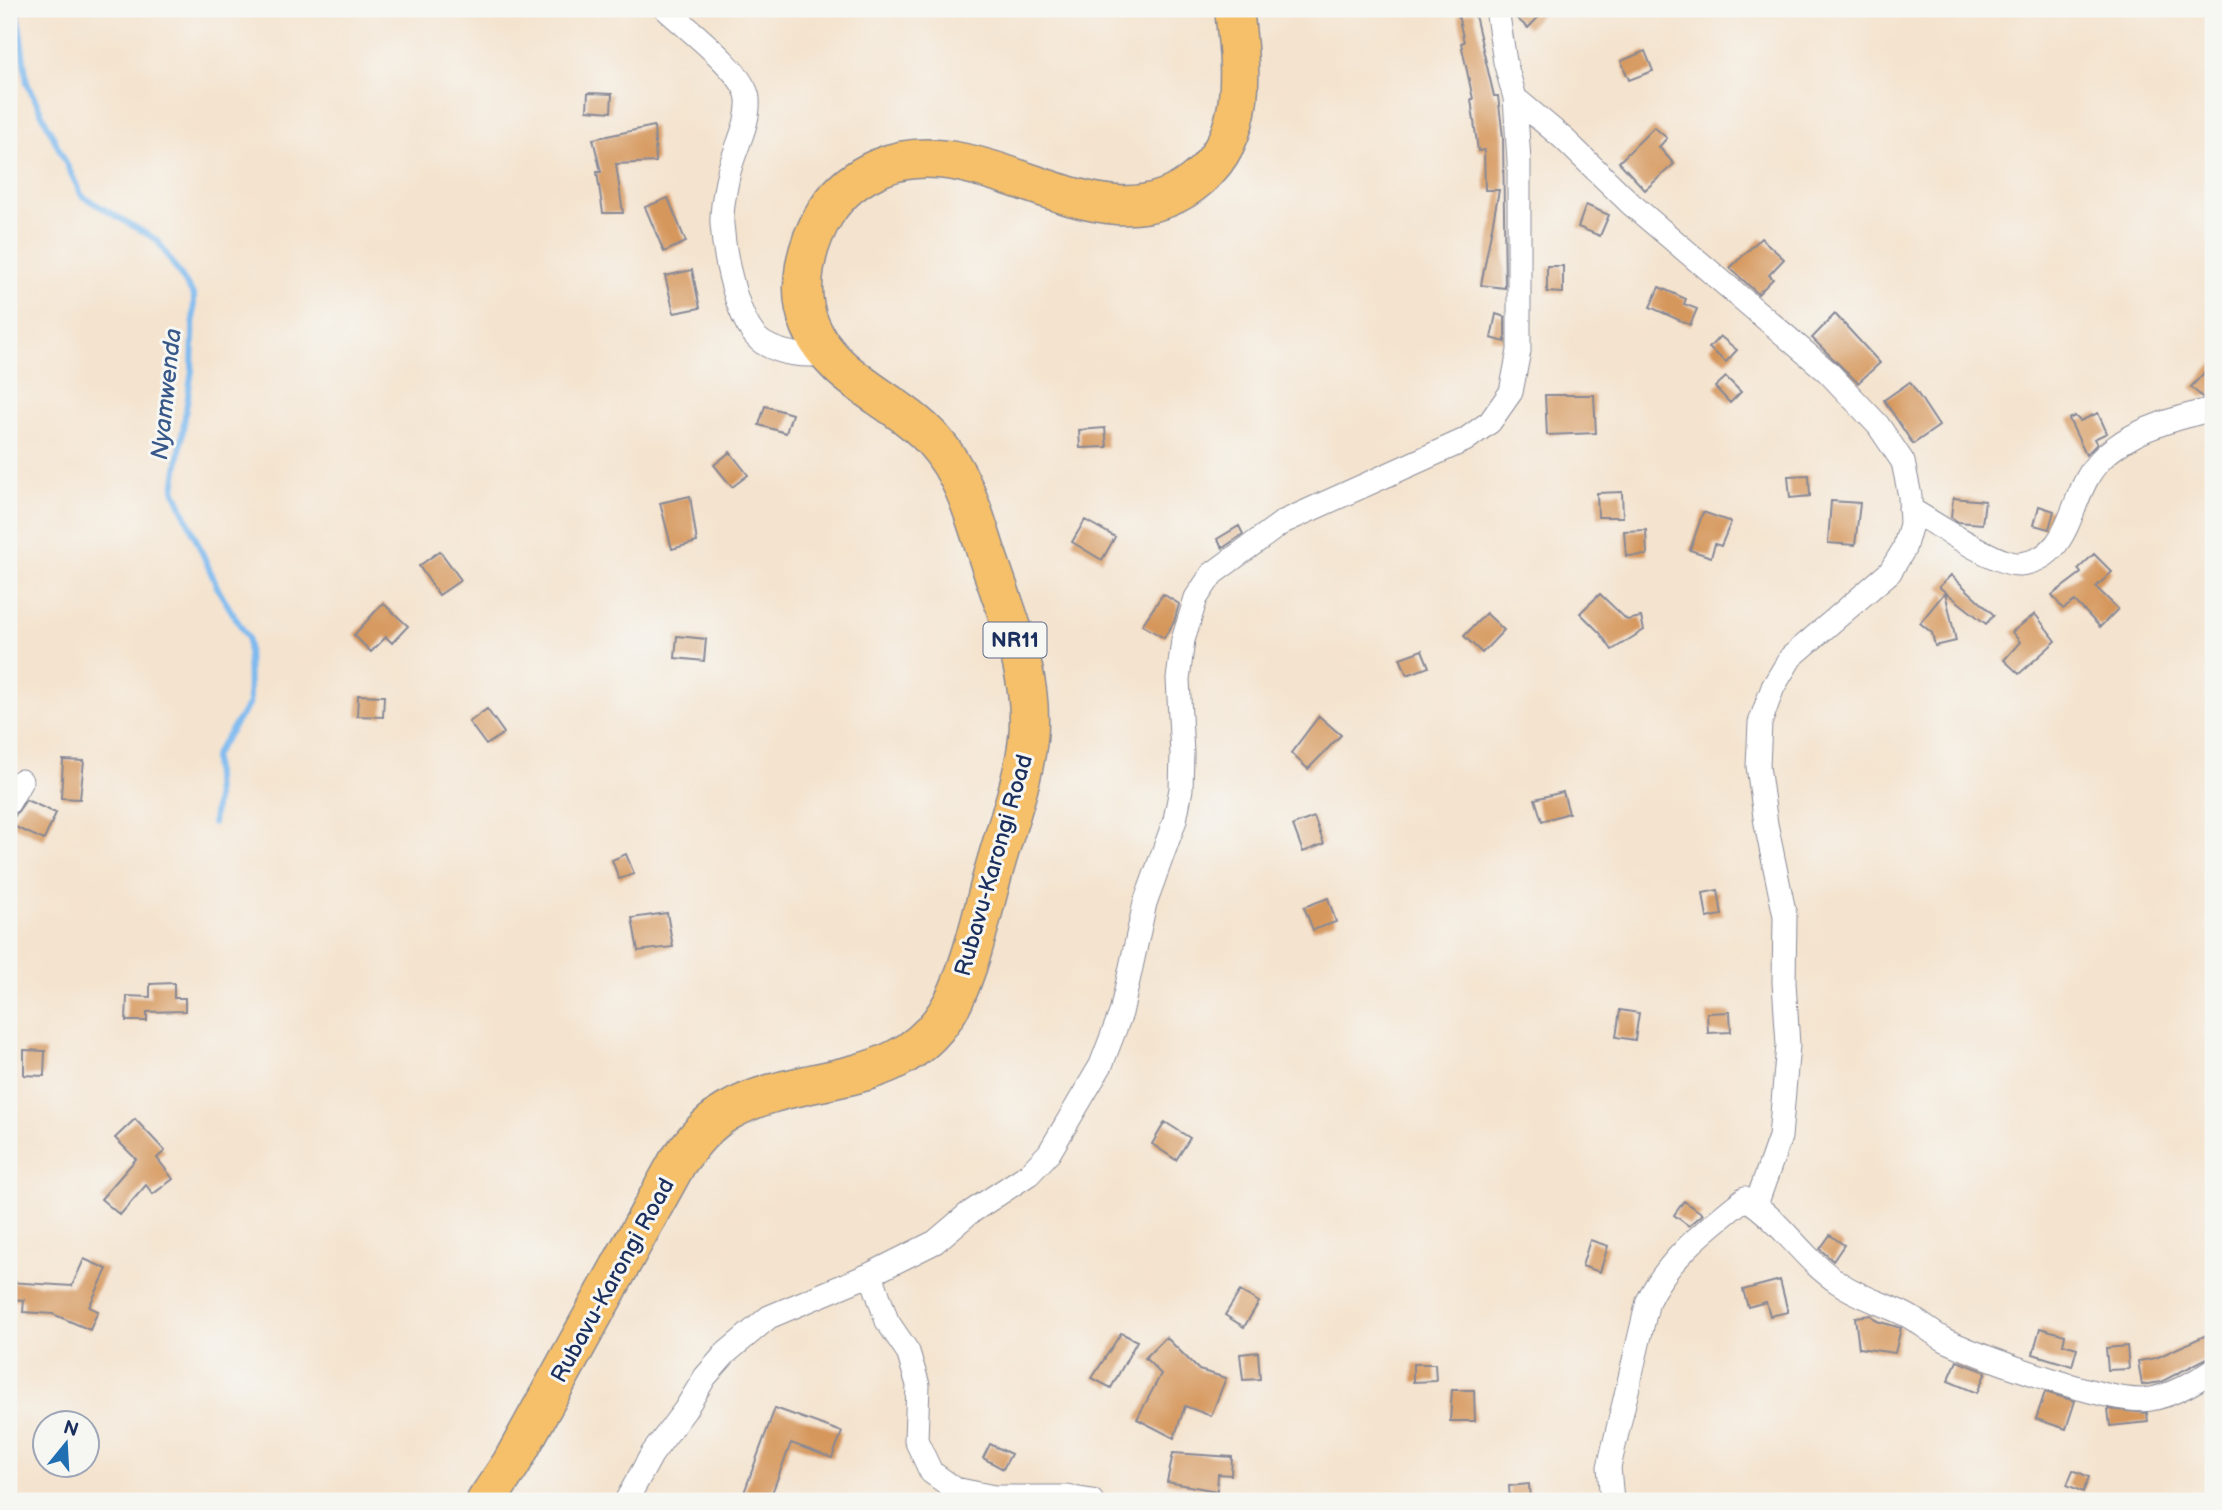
<svg xmlns="http://www.w3.org/2000/svg" width="2222" height="1510" font-family="'Balsamiq Sans',sans-serif">
  <style>
    .lines { fill: none; stroke-linecap: round; stroke-linejoin: round }
    .stream { stroke: #7cb9ef; stroke-width: 6 }
    .building { fill: #d6975c }
    .street-casing { stroke: #888996; stroke-width: 25 }
    .highway-casing { stroke: #888996; stroke-width: 41 }
    .street { stroke: #fff; stroke-width: 23 }
    .highway { stroke: #f6c06b; stroke-width: 38 }
    .labels { text-anchor: middle; stroke-width: 6; stroke-linejoin: round; paint-order: stroke }
    .shield { fill: #f6f6f2; stroke: #5d6b8a; stroke-width: 2 }
    .shield-label { font-size: 21px; font-weight: bold; fill: #1b2f5e }
    .street-label { font-size: 23px; fill: #1b2f5e; stroke: #f6f6f2 }
    .water-label { font-size: 24px; font-style: italic; fill: #38588a; stroke: #f6f6f2 }
  </style>
  <rect width="100%" height="100%" fill="#f6f6f2"/>
  <filter id="ink" filterUnits="userSpaceOnUse"><feTurbulence type="fractalNoise" baseFrequency=".0143" numOctaves="2"/><feDisplacementMap in="SourceGraphic" scale="14" xChannelSelector="R" yChannelSelector="G"/><feConvolveMatrix kernelMatrix="1 2 1 2 8 2 1 2 1" color-interpolation-filters="sRGB"/></filter>
  <filter id="wash" filterUnits="userSpaceOnUse"><feTurbulence type="fractalNoise" baseFrequency=".00686" numOctaves="4" result="noise"/><feDisplacementMap in="SourceGraphic" scale="28" xChannelSelector="R" yChannelSelector="G"/><feGaussianBlur stdDeviation="1.57" result="paint"/><feColorMatrix in="noise" values="0 0 0 0 0 0 0 0 0 0 0 0 0 0 0 0 0 1.4 0 .05"/><feComposite in="paint" operator="in"/></filter>
  <g filter="url(#wash)">
    <rect width="100%" height="100%" fill="#f4e3ce"/>
    <g class="lines">
      <path class="stream" d="M17,9L27,83L82,196L157,240L194,296L192,370L174,489L219,591L248,638L249,704L214,756L216,799L213,823"/>
    </g>
    <g id="blocks">
      <path class="building" d="M1511,9H1546L1528,28L1512,14Z
        M1474,11L1494,96H1498L1503,137L1505,288L1481,285L1499,190H1485L1484,150L1478,151L1471,99H1473L1461,43L1464,42L1458,15Z
        M1645,51L1653,71L1629,80L1621,61Z
        M588,93L612,94L611,112L587,110Z
        M654,126L656,162L616,164L623,213H603L597,172H601L593,139Z
        M1654,127L1667,138L1659,147L1674,164L1645,190L1619,162Z
        M668,198L686,242L664,252L645,207Z
        M1586,205L1609,215L1600,236L1578,227Z
        M1761,238L1784,259L1769,275L1773,279L1758,294L1730,268Z
        M1547,266H1563V293L1547,292Z
        M692,270L700,308L674,313L665,276Z
        M1659,287L1686,299L1684,304L1697,309L1690,325L1650,307Z
        M1496,314L1505,317V342L1491,338Z
        M1835,314L1880,363L1858,383L1812,338Z
        M1720,336L1737,350L1726,362L1709,348Z
        M2213,363V395L2202,397L2191,387Z
        M1726,377L1741,392L1730,403L1715,387Z
        M1910,382L1939,426L1913,444L1884,400Z
        M1545,395H1594L1596,433L1547,435Z
        M765,406L792,414L786,433L759,425Z
        M2098,413L2107,433L2094,439L2097,444L2086,455L2069,419L2075,416L2080,421Z
        M1105,428L1107,447L1080,448L1079,430Z
        M730,452L748,475L732,487L714,465Z
        M1809,475L1810,496L1790,498L1788,476Z
        M1622,492L1623,517H1598L1597,493Z
        M690,496L697,542L672,549L660,503Z
        M1953,498L1985,501L1982,524L1958,522L1951,517Z
        M1831,501L1860,503L1855,545L1828,543Z
        M2039,506L2054,511L2049,529L2034,525Z
        M1703,512L1731,522L1721,546L1715,544L1711,557L1690,550Z
        M1085,520L1115,537L1102,560L1072,542Z
        M1239,526L1243,534L1223,548L1217,539Z
        M1646,530L1647,555L1626,556L1624,531Z
        M440,551L461,580L439,595L419,566Z
        M2094,554L2112,572L2096,587L2118,609L2100,627L2075,601L2063,609L2052,595L2081,573L2078,569Z
        M1951,575L1994,615L1986,624L1939,587Z
        M1945,592L1956,641L1935,646L1932,633L1920,623Z
        M1163,594L1179,604L1174,622L1164,638L1142,625Z
        M1600,594L1627,620L1641,617L1644,630L1612,650L1600,633L1580,613Z
        M383,603L408,626L392,643L386,637L371,652L354,635Z
        M1486,613L1504,630L1482,653L1464,636Z
        M2035,614L2056,641L2019,674L2004,660L2020,642L2012,632Z
        M677,636L706,639L704,661L675,658Z
        M1422,650L1429,667L1407,675L1400,658Z
        M358,695L384,696L383,717L357,716Z
        M487,709L504,733L486,745L469,722Z
        M1319,716L1341,735L1308,769L1291,753Z
        M63,760L84,761L80,799L61,798Z
        M1563,792L1569,813L1542,821L1535,799Z
        M26,800L56,813L44,840L9,824Z
        M1314,817L1324,844L1303,852L1293,825Z
        M626,854L634,874L619,879L612,860Z
        M1718,890L1722,915L1707,918L1703,893Z
        M1328,898L1336,922L1313,930L1304,907Z
        M667,913L673,947L638,951L632,918Z
        M174,983V998H185V1011L147,1012V1021H126L127,996L150,997V984Z
        M1620,1010L1639,1013L1635,1040L1616,1037Z
        M1730,1012L1731,1032L1708,1033L1707,1013Z
        M24,1050L45,1051L44,1076L24,1075Z
        M135,1119L165,1151L157,1158L173,1179L153,1194L146,1185L120,1215L101,1199L136,1159L115,1138Z
        M1165,1122L1190,1138L1176,1160L1152,1144Z
        M1684,1201L1703,1214L1689,1226L1674,1215Z
        M1830,1235L1844,1245L1833,1261L1820,1249Z
        M1590,1240L1608,1246L1600,1272L1582,1266Z
        M84,1259L107,1269L89,1307L98,1311L90,1330L53,1314L23,1312L24,1300L9,1299V1282L72,1286Z
        M1780,1280L1788,1312L1770,1316L1766,1302L1748,1307L1743,1290Z
        M1240,1291L1259,1302L1244,1327L1225,1315Z
        M1871,1315L1877,1321L1901,1328L1895,1353L1859,1348L1855,1317Z
        M2040,1328L2065,1335L2063,1344L2077,1348L2072,1366L2033,1354Z
        M2213,1332V1355L2161,1382L2142,1385L2138,1361L2156,1358Z
        M1121,1333L1137,1341L1111,1388L1092,1378Z
        M1166,1337L1199,1370L1226,1378L1211,1416L1185,1406L1174,1438L1137,1419L1161,1374L1145,1358Z
        M2127,1346L2129,1369L2108,1370L2106,1348Z
        M1258,1352L1260,1379L1243,1380L1240,1354Z
        M1957,1361L1986,1372L1977,1393L1948,1381Z
        M1413,1364H1435L1436,1381L1413,1382Z
        M1452,1390H1474L1475,1421H1450Z
        M2045,1392L2075,1401L2066,1429L2036,1419Z
        M775,1408L842,1432L832,1458L791,1443L769,1501H741Z
        M2108,1409L2147,1413L2148,1422L2110,1426Z
        M990,1444L1011,1454L1003,1469L983,1458Z
        M1173,1453L1232,1457L1231,1475L1218,1474L1217,1491L1167,1482Z
        M2073,1470L2089,1477L2083,1492L2067,1485Z
        M1529,1484L1530,1501H1510L1509,1486Z"/>
    </g>
  </g>
  <g filter="url(#ink)">
    <use href="#blocks" fill-opacity="0" stroke="#888996" stroke-width="2"/>
    <g class="lines">
      <defs>
        <path id="street" d="M666,9C686,28 746,73 748,99C750,125 733,151 728,176C725,191 721,209 722,224C724,254 737,326 763,343C785,356 805,356 830,354
          M1515,98L1564,139L1631,204L1828,372L1878,425L1903,462L1910,496L1911,524L1904,549L1890,572L1791,657L1773,687L1760,723L1758,766L1766,824L1785,916L1784,982L1788,1045L1780,1137L1756,1205
          M1910,509C1933,522 1997,566 2020,564C2068,559 2069,507 2089,475C2094,466 2105,454 2114,448C2141,427 2181,417 2213,409
          M9,802L21,781
          M871,1274L887,1321L908,1352L918,1385L916,1440L931,1472L955,1489L994,1497H1067L1092,1501
          M626,1501L652,1454L685,1410L705,1377L726,1353L769,1317L871,1274L935,1242L968,1214L1029,1174L1049,1153L1101,1065L1121,1013L1145,903L1175,820L1181,789L1182,754L1178,679L1183,640L1196,598L1212,574L1283,522L1465,440L1490,422L1511,392L1519,351V161L1515,98L1505,62L1497,9
          M1612,1501L1609,1467L1648,1301C1668,1258 1709,1227 1745,1198C1781,1220 1803,1260 1839,1283C1858,1296 1881,1303 1902,1313C1918,1320 1931,1333 1947,1341C1983,1357 2116,1407 2151,1399C2173,1395 2195,1382 2213,1370"/>
        <path id="highway" d="M486,1501L511,1464L677,1163C691,1144 705,1125 727,1112C804,1067 906,1096 954,1000C973,959 982,913 994,870C1006,827 1023,783 1028,739C1035,676 1006,613 987,555C974,515 963,473 934,441C897,399 832,380 810,325C795,289 806,243 826,212C839,191 857,177 881,167C985,124 1105,262 1200,177C1249,133 1241,69 1234,9"/>
      </defs>
      <use href="#street" class="street-casing"/>
      <use href="#highway" class="highway-casing"/>
      <use href="#street" class="street"/>
      <use href="#highway" class="highway"/>
    </g>
  </g>
  <g class="labels">
    <rect class="shield" x="983.5" y="622.5" width="63" height="35" rx="5"/>
    <g class="shield-label">
      <text x="1015" y="647">NR11</text>
    </g>
    <g class="street-label">
      <text transform="translate(993 865) rotate(-74)" y="8">Rubavu-Karongi Road</text>
      <text transform="translate(612 1280) rotate(-61)" y="8">Rubavu-Karongi Road</text>
    </g>
    <g class="water-label">
      <text transform="translate(166 394) rotate(-84)" y="8">Nyamwenda</text>
    </g>
  </g>
  <rect width="2222" height="1510" fill="none" stroke="#f6f6f2" stroke-width="35"/>
  <g transform="translate(66 1444) rotate(18)"><circle r="33" fill="#f6f6f2" stroke="#9ea6b7" stroke-width="2"/>
  <path d="M0-5L12 26L0 18L-12 26Z" fill="#1f6fb2"/>
  <text y="-10" font-size="19" font-weight="bold" text-anchor="middle" fill="#1b2f5e">N</text>
  </g>
</svg>
